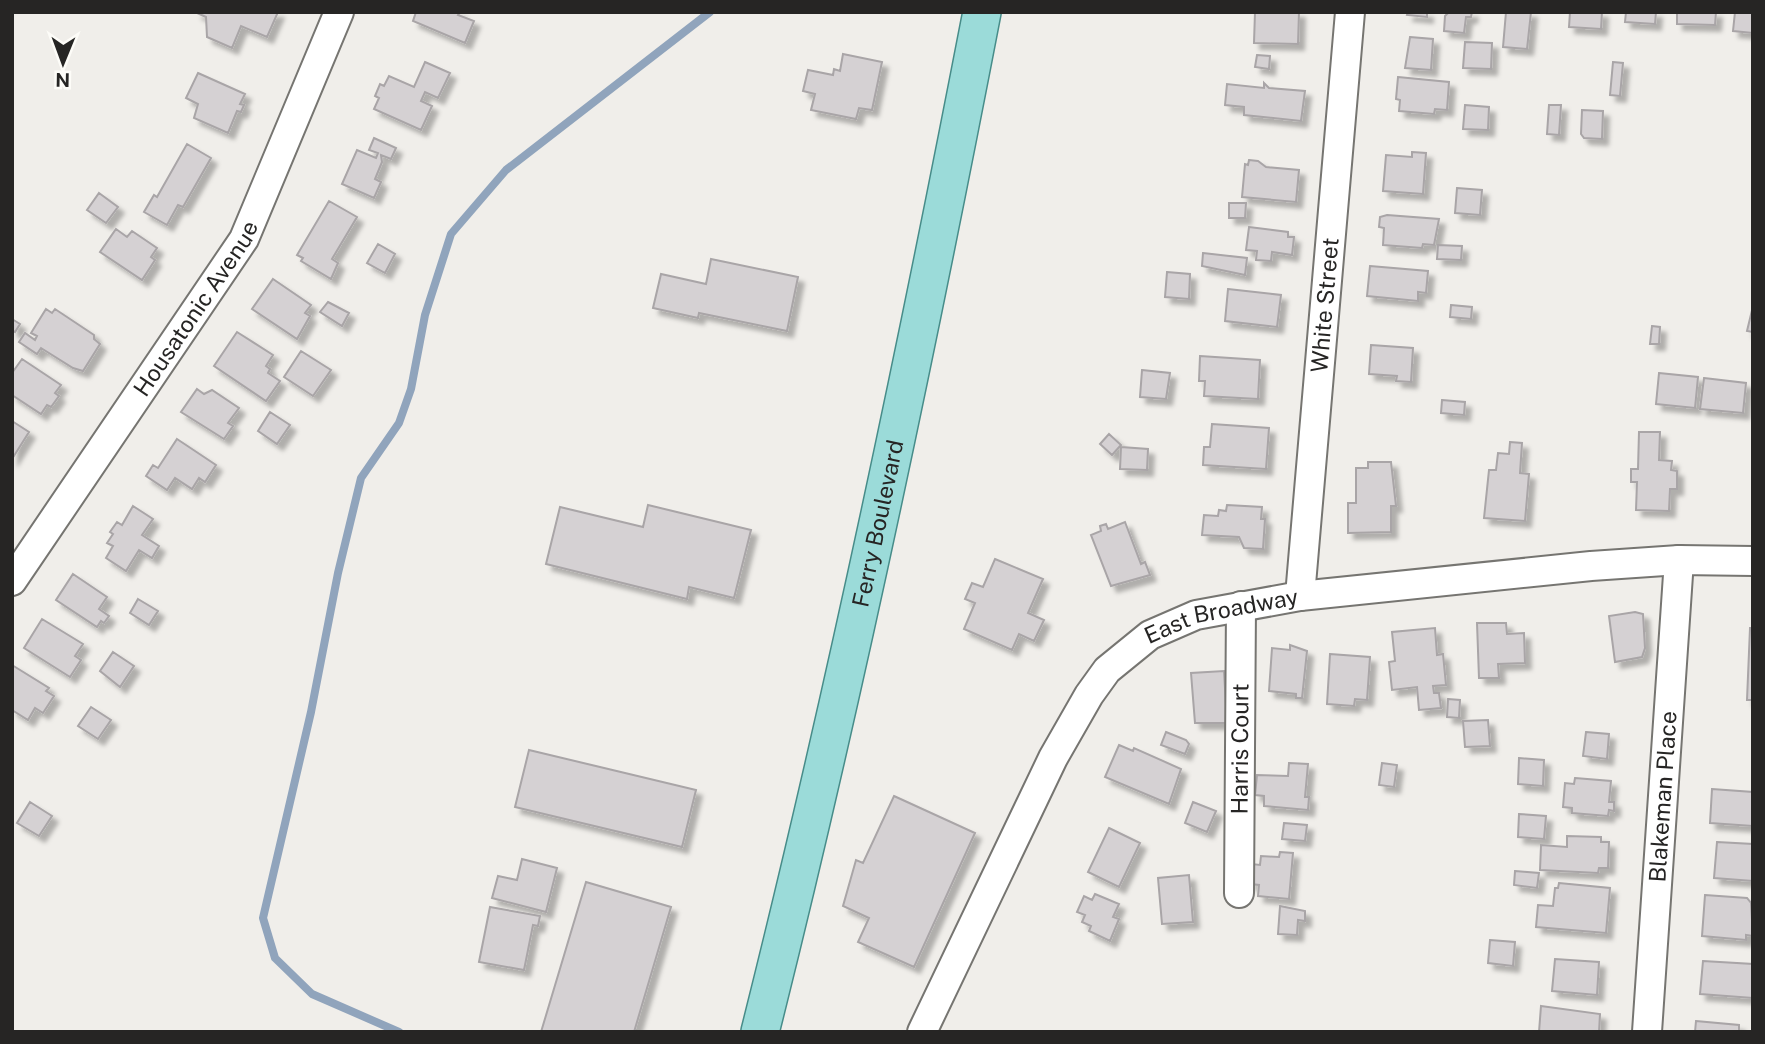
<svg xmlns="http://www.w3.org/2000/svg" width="1765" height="1044" font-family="'Public Sans',sans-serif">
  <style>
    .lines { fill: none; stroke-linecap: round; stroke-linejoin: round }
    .stream { stroke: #90a4bc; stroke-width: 8 }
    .building { fill: #d5d1d3; stroke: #a9a5a7; stroke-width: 2; filter: url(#shadow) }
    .minor-casing { stroke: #767571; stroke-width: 32 }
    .major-casing { stroke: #478c89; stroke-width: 40 }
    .minor { stroke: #fff; stroke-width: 28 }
    .major { stroke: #9bdbd9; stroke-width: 37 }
    .labels { text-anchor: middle; stroke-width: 6; stroke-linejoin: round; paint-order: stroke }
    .street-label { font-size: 23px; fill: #262524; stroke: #fdfcf8 }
  </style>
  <defs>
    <filter id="shadow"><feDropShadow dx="6" dy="6" stdDeviation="2" flood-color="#0004"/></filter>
  </defs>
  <rect width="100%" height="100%" fill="#f0eeea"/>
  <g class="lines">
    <path class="stream" d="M399,1032L312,994L275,958L263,918L311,712L338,573L361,478L399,423L411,389L425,315L451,234L506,170L710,12"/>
  </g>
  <path class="building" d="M195,12H278L267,37L241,26L232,48L207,37L206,17Z
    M416,12H460L458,15L474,21L465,43L413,21Z
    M1255,12H1299L1298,44L1254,43Z
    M1408,12H1427V17L1407,15Z
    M1449,12H1472L1471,17H1466L1464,33L1444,31L1445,16Z
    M1506,12H1531L1527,49L1503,47Z
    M1570,12H1602L1601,29L1569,27Z
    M1626,12H1656L1655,24L1625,22Z
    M1677,12H1716L1715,25L1677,24Z
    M1735,12H1753V33L1733,31Z
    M1410,37L1433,39L1431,70L1405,68Z
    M1465,42L1492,43L1491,69L1463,68Z
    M843,54L882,62L872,110L859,108L856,119L811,110L815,94L803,91L808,70L833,75L834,69L840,71Z
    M1257,55L1270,56L1269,69L1255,67Z
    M425,62L450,73L438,98L425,92L421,101L432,106L421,130L374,109L379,98L375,96L380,84L384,86L389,76L414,87Z
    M1613,62L1623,63L1620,96L1610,95Z
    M198,73L245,94L240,104L244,105L241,112L237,111L228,133L194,118L198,104L186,98Z
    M1398,77L1449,82L1447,110L1435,109L1434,114L1399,111L1400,100L1396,99Z
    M1264,83L1269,88L1305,91L1301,121L1244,115V107L1225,105L1227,84L1264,88Z
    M1465,105L1489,107L1488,130L1463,129Z
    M1549,105H1561L1559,135L1547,134Z
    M1582,110L1603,111L1602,139L1584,138L1581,134Z
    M374,138L396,148L391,159L381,155L382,162L375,179L381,182L374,198L342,184L357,150L376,158L378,153L369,150Z
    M187,144L211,158L183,207L178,205L167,225L144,212L154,195L157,197Z
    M1412,152L1426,153L1423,194L1383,191L1386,155L1412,157Z
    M1249,160L1258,161L1266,167L1299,170L1296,202L1242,197L1245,164L1248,165Z
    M1457,188L1482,190L1480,215L1455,213Z
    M99,193L118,207L106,223L87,210Z
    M329,201L357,217L332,259L338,263L331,279L301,261L303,258L297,255Z
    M1229,203H1246L1245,218H1229Z
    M1387,215L1439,219L1434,245L1423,244L1422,248L1383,245L1384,228L1379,227L1380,217Z
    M1249,227L1288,232V237H1294L1292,255L1272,252L1271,261L1256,260L1257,251L1246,250Z
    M116,229L127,237L132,231L157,248L151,257L155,260L142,280L100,252Z
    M378,244L395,254L385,273L367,263Z
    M1438,245L1462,246L1461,260L1437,259Z
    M1203,253L1247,258L1245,275L1202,266Z
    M711,259L798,277L787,331L699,313L698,318L653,308L661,274L706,284Z
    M1370,266L1428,271L1426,293L1418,292V301L1367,296Z
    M1167,272L1190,274L1189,299L1165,297Z
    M273,279L311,305L305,313L310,316L297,339L252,309Z
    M1228,289L1281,295L1277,327L1225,321Z
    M328,302L349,313L342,326L320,312Z
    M1451,305L1472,307L1471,319L1450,317Z
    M1753,306V332L1747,331Z
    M46,309L52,313L55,309L94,335V339L100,344L83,371L73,368L41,348L37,354L19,342L25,333L35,340L37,336L31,333Z
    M12,319L20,324L15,332L12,330Z
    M1652,326L1660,327L1659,344H1650Z
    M237,332L273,355L266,366L270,369L268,373L280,381L266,401L214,366Z
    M1371,345L1413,348L1411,382L1396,381L1397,376L1369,374Z
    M301,351L331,370L313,396L284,377Z
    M1200,356L1260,360L1258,399L1204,396L1205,381H1199Z
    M22,359L61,385L55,393L59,396L51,407L47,405L41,414L12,395V373Z
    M1142,370L1170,373L1166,399L1140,397Z
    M1659,373L1698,377L1695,408L1656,404Z
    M1704,378L1746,383L1743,413L1700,409Z
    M197,389L204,394L212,390L239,408L228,423L233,426L224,439L181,412Z
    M1442,400L1465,402L1464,415L1441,413Z
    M270,412L290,425L277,444L258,431Z
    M12,421L29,432L12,459Z
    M1212,424L1269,428L1266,469L1203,465L1204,447H1210Z
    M1639,432H1660L1659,460L1672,461L1671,470L1677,471V489H1670L1669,511L1636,510L1637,482H1631V469H1638Z
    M1109,434L1121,445L1112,455L1100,444Z
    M177,439L216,465L205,482L199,478L192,489L175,478L167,490L146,476L153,465L158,468Z
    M1510,442L1522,443L1520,473L1529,474L1525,521L1484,518L1489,470H1496L1498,453L1509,454Z
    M1121,447L1148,449L1147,470L1120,469Z
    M1368,462H1391L1396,506H1391V532L1348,533V503H1356V468H1368Z
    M648,505L751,530L734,598L689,587L687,599L546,564L560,507L643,527Z
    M1227,505L1262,507L1261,519H1265L1263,549L1244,548L1239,537L1202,535L1204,515L1218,516L1219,510L1226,511Z
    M133,506L153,519L142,535L159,546L152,558L139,550L126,571L106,558L113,546L107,543L113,534L110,532L117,522L122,525Z
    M1125,522L1141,564L1145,562L1150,575L1111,586L1091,535L1101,531L1100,526L1106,524L1108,529Z
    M995,559L1043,579L1028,613L1044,620L1034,641L1019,634L1012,650L964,629L975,603L965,599L972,583L983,587Z
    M73,574L107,597L99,609L109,616L104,623L101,621L97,627L56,600Z
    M138,599L158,611L149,625L130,613Z
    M1635,612L1643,614L1645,648L1642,657L1615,662L1609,616Z
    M42,619L83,644L75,656L81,660L70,677L24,648Z
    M1477,623H1506L1507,634L1524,633L1525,663L1498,664L1499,678H1479Z
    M1435,628L1437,655L1443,654L1446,685L1433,686L1434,693H1439L1441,708L1419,710L1417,687L1392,690L1389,662L1395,661L1392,632Z
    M1750,628H1753V700H1747Z
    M1290,645L1307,651L1302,698H1296V694L1269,691L1272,648L1290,650Z
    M113,652L134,666L120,687L100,671Z
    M1330,654L1370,657L1367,700L1355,699L1354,706L1327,704Z
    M12,665L49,688L46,691L54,696L43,713L35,708L28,720L12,710Z
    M1224,671L1227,723H1195L1191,673Z
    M1448,699L1460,700L1459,718L1447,717Z
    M91,707L111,720L98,739L78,726Z
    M1488,720L1490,746L1465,747L1463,721Z
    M1166,732L1186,740L1189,744L1185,754L1161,745Z
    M1586,732L1609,734L1607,759L1583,756Z
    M1119,745L1133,751L1134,748L1181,769L1169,804L1105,777Z
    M529,750L696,790L682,847L515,807Z
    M1519,758L1544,760L1543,786L1518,784Z
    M1289,763L1308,764L1305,797H1309L1308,810L1264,806V796L1255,795L1257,775L1288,776Z
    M1382,763L1397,765L1394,787L1379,785Z
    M1575,778L1611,781L1609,802H1614V811L1609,810L1608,816L1572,813V808L1563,807L1565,783L1574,784Z
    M1712,789L1753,792V826L1710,823Z
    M894,796L975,833L914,967L858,942L869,918L843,906L856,860L863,863Z
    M30,802L52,816L39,836L17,823Z
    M1193,802L1216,811L1207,832L1185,823Z
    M1519,814L1546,816L1544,839L1518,837Z
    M1284,823L1307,825L1305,841L1282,839Z
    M1109,828L1140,843L1119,887L1088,872Z
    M1567,836L1601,837V842H1609L1608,868H1599L1598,873L1540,870L1541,845L1567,847Z
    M1717,842L1753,844V881L1714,878Z
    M1280,852L1293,853L1289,899L1258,896L1259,885L1250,884L1252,864L1260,865L1261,856L1279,857Z
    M522,859L557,868L546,912L492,898L498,876L517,880Z
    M1515,871L1539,873L1537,888L1514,885Z
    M1189,875L1193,922L1162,924L1158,878Z
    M586,882L671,907L634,1032H541Z
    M1559,883L1610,888L1606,933L1536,927L1538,905L1553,906L1555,888H1558Z
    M1095,894L1119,904L1113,917L1119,919L1110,941L1089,931L1091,926L1082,922L1085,915L1077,912L1084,896L1092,900Z
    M1705,895L1747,898L1751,903L1753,936L1746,935V940L1702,936Z
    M1280,906L1305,911V921L1298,920L1297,935L1278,934Z
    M490,907L540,916L538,926L533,925L524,970L479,962Z
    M1490,940L1515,942L1513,966L1488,963Z
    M1555,959L1599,962L1597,995L1552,991Z
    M1703,961L1753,964V998L1700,994Z
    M1541,1006L1600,1014L1599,1032H1539Z
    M1696,1021L1739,1025V1032H1695Z"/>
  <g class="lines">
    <defs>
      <g id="minor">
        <path id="s1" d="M12,581L244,239L339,12"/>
        <path id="s2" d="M1300,596L1350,12"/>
        <path id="s3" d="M1239,893L1241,606"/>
        <path id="s4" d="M922,1032L1053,758L1089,695L1107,670L1150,635L1196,615L1300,596L1591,566L1679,560L1753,561"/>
        <path id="s5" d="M1647,1032L1679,560"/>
      </g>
      <g id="major">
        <path id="s6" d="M760,1032C845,694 916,354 982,12"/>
      </g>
    </defs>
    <use href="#minor" class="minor-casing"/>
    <use href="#major" class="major-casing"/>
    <use href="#minor" class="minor"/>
    <use href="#major" class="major"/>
  </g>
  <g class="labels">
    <g class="street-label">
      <text dy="8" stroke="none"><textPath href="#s2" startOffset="292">White Street</textPath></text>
      <text dy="8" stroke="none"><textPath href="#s1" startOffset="329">Housatonic Avenue</textPath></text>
      <text dy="8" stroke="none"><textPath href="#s6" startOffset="522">Ferry Boulevard</textPath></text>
      <text dy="8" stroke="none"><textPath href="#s4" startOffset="537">East Broadway</textPath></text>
      <text dy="8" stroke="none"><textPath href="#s3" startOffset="144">Harris Court</textPath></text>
      <text dy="8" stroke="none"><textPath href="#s5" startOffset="236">Blakeman Place</textPath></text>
    </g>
  </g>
  <rect width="1765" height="1044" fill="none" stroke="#262524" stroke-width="28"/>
  <g transform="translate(63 63) rotate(181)" stroke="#fdfcf8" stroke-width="5" paint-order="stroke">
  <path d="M0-5L12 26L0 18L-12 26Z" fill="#262524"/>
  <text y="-10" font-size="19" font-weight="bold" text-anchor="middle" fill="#262524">N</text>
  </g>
</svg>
